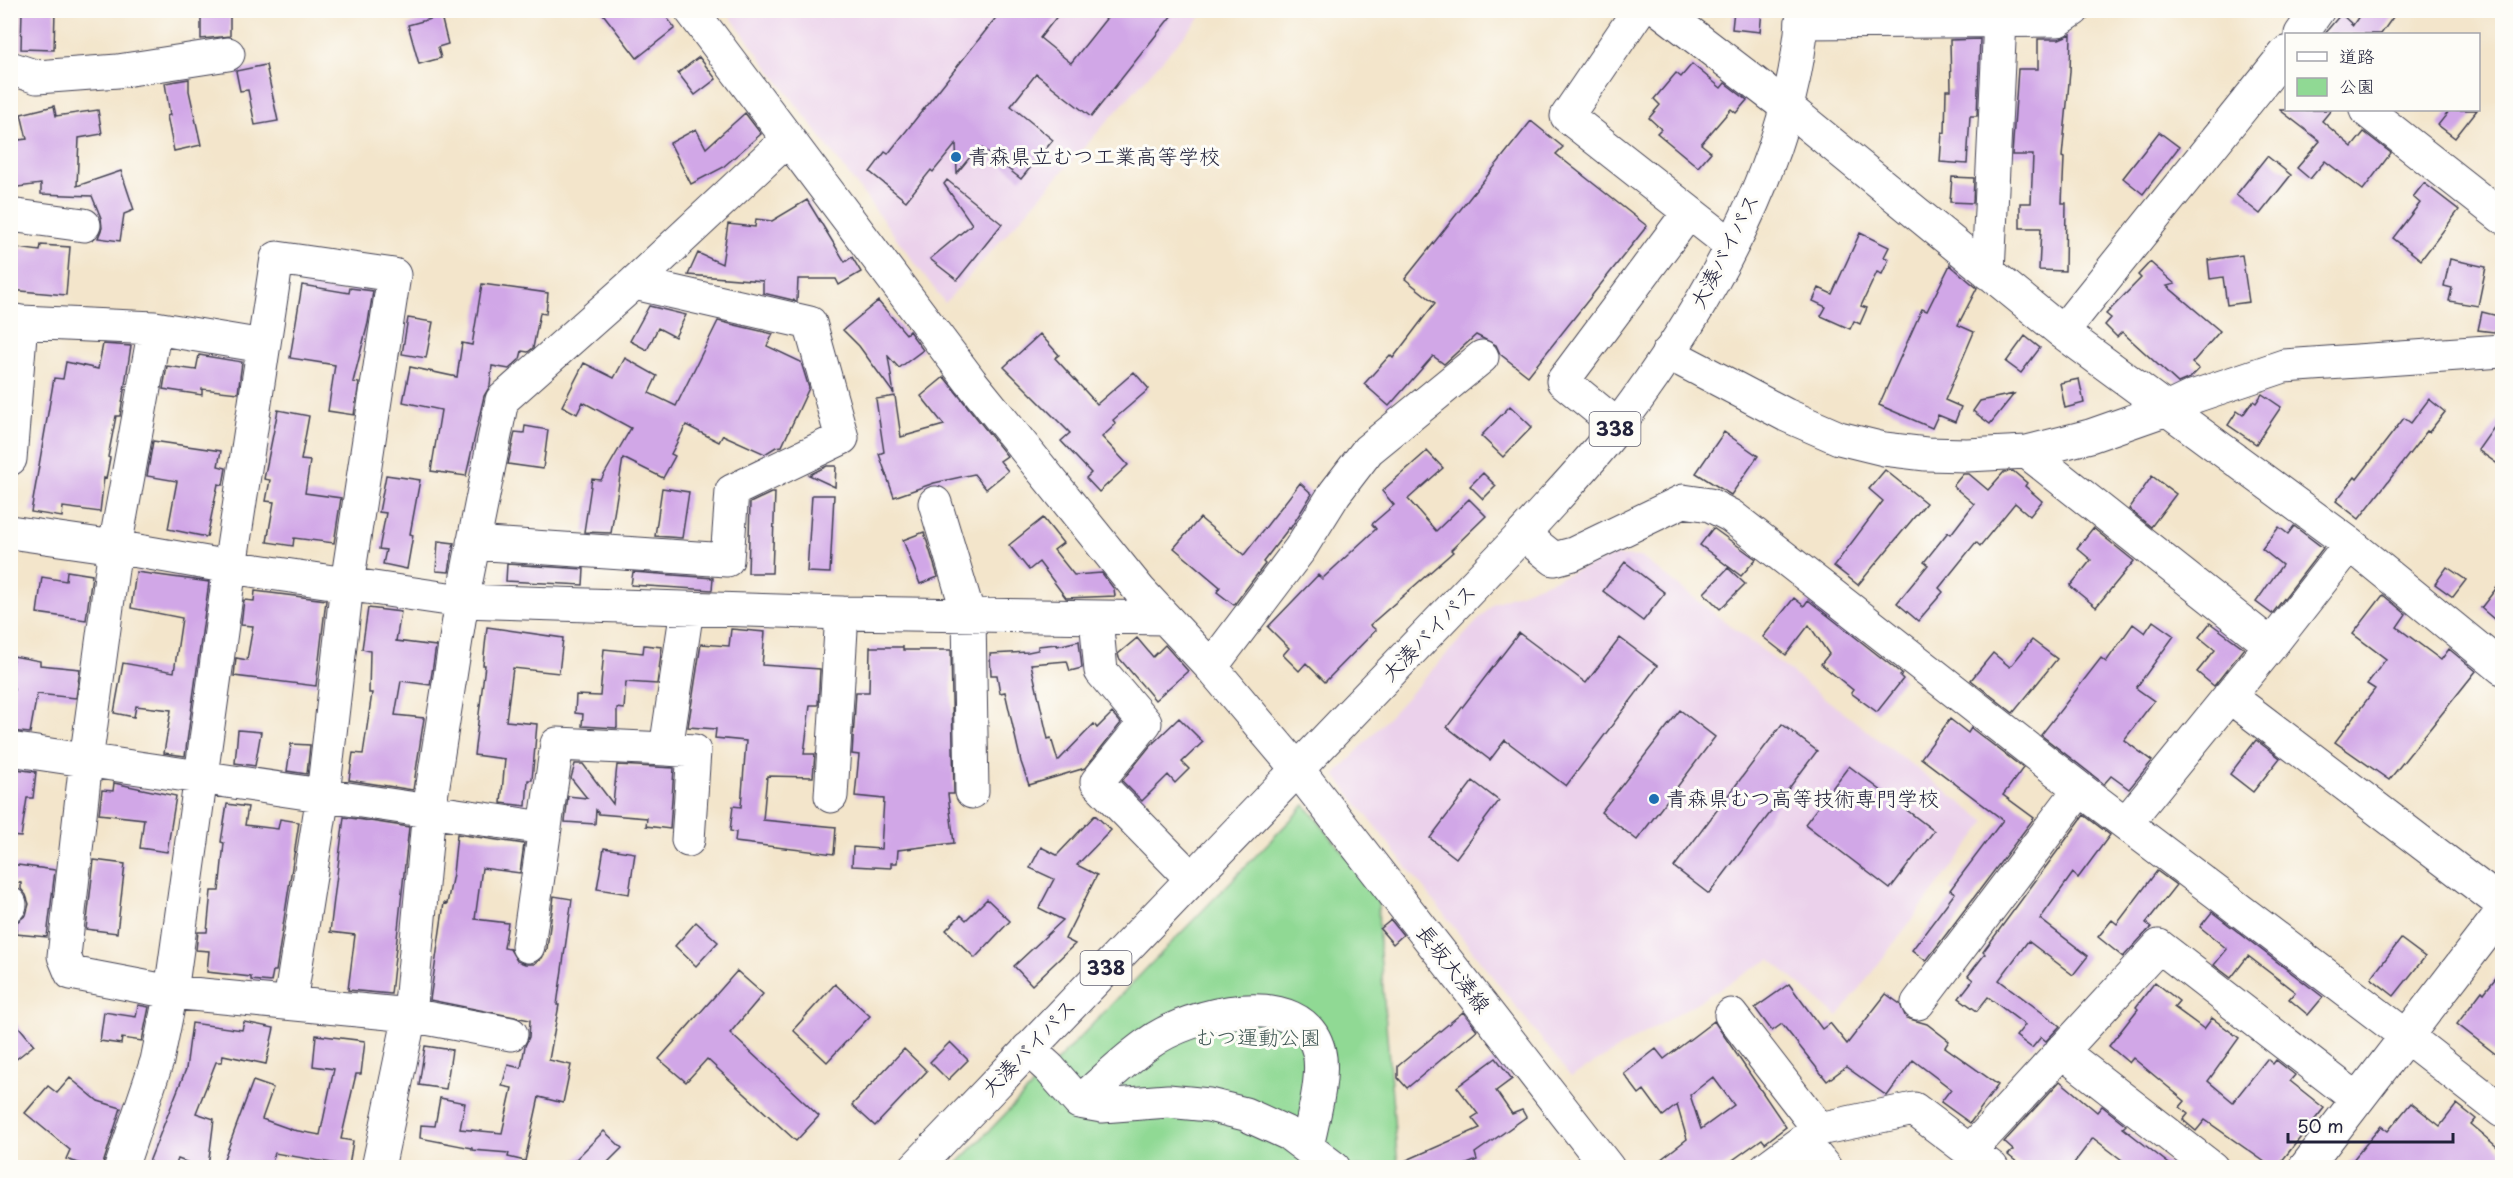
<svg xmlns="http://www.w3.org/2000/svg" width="2513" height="1178" font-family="'Playpen Sans','Klee One',sans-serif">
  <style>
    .built { fill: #ebd1eb }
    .green { fill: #90d994; stroke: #597e68; stroke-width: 1.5 }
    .building { fill: #d1a7e7; fill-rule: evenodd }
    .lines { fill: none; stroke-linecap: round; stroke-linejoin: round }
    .minor-casing { stroke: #413f51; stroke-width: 35 }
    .major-casing { stroke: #413f51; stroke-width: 35 }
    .highway-casing { stroke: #413f51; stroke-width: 35 }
    .minor { stroke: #fff; stroke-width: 33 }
    .major { stroke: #fff; stroke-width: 33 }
    .highway { stroke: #fff; stroke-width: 33 }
    .poi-dot { fill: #1f6fb2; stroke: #fdfcf7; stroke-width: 2 }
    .labels { text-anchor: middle; stroke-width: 6; stroke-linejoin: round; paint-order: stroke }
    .shield { fill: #fdfcf7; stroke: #646373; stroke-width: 1.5 }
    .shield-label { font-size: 20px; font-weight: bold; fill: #22223b }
    .poi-label { font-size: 21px; fill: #22223b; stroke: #fdfcf7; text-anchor: start }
    .street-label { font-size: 21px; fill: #22223b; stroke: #fdfcf7 }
    .park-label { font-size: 21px; fill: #435956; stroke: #fdfcf7 }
  </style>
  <rect width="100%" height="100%" fill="#fdfcf7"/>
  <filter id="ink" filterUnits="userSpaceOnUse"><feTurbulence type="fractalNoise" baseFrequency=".0167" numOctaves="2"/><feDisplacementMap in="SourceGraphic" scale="12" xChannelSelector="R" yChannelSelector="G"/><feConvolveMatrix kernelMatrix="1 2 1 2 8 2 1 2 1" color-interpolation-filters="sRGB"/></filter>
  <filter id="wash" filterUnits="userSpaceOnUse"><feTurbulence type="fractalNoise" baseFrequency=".008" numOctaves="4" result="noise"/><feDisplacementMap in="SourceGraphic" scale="24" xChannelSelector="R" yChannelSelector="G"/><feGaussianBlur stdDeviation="1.35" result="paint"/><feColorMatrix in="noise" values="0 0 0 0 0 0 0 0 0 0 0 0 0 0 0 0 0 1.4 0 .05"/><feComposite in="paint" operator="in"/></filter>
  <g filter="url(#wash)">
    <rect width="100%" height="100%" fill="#f3e5cb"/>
    <path class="built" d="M726,11H1206L945,303Z
      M1614,556L1641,557L1986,822L1838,1017L1770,959L1571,1077L1335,775L1494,603Z"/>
    <path class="green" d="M1305,805L1378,895L1379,941L1398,1167L953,1168Z"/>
    <g id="blocks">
      <path class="building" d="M22,10H55L54,50L21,49Z
        M201,10H230V36L201,39Z
        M600,10H661L675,28L637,58Z
        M1002,10H1062L1040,38L1071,63L1113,10H1176L1091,117L1036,74L1011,106L1053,140L1021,179L979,146L957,173L956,144L933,172L931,170L906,201L870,172L885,152L888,154Z
        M1734,10H1762L1760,32L1732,29Z
        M2363,10H2398L2381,34H2324L2341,14L2353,25Z
        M441,16L448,44L438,47L441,58L419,64L408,25Z
        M2071,34L2070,72L2062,157L2064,158L2062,203H2066L2065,271L2039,270L2041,228H2020V203H2031L2033,155H2012L2018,69H2038V39H2059Z
        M1980,39L1977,116H1970L1967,164L1940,162L1942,132L1945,133L1946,90H1951L1950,40Z
        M699,57L716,79L695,95L678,73Z
        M1692,64L1721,88L1725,83L1747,100L1736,113L1731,109L1701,144L1711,152L1698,167L1657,133L1661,129L1649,118L1660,105L1654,99L1676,73L1681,77Z
        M266,65L278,121L255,125L248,90L240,91L236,71Z
        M189,79V91L201,145L174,151L167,116L170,115L165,83Z
        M54,106L56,116L98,110L102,134L79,138L77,186L121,171L134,210L124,214L120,241L98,238L102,228L101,218L92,196L41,194V184L10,188V141L27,139L21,114Z
        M2280,110H2331L2322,121L2352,147L2364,132L2391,153L2363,190L2325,161L2310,179L2297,168L2320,141Z
        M2450,110H2477L2455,138L2438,125Z
        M745,113L761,134L722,168L691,184L670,143L696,129L706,148Z
        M1531,121L1563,147L1556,154L1647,226L1528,376L1500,354L1496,345L1476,335L1444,364L1433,356L1389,406L1364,384L1390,355L1393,358L1435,303L1405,279Z
        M2159,132L2179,147L2143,194L2123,178Z
        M2267,156L2291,175L2260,214L2236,195Z
        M1952,177L1974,178L1973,203L1950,202Z
        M947,180L1002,224L957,280L930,259L972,224L944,184Z
        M2424,183L2459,210L2421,260L2393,238L2420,203L2413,197Z
        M807,200L845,262L852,257L861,272L839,285L836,279H798L797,301L763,293V281L688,275L698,253L722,264L728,224L755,227L756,219L772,221Z
        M1860,233L1889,247L1884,257L1889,259L1882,274L1877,272L1861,306L1867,308L1860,324L1854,321L1850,329L1821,316L1826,307L1813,301L1819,288L1832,294Z
        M41,245L70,247L66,295L10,290V247L40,251Z
        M2242,255L2249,302L2227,305L2223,277L2210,279L2208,260Z
        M2450,259L2486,267L2478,306L2449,301L2452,288L2444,286Z
        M2150,262L2175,284L2167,286L2220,331L2192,363L2199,369L2190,378L2178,383L2122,332L2117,337L2105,325L2111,318L2106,314L2141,278L2138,275Z
        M1950,265L1977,288L1958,325L1974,332L1945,400L1961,407L1955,422L1938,415L1932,428L1879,405L1922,309L1927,311Z
        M482,284L548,293L546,314L540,313L533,348L528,352L522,351L520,359L509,369L492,366L490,386L484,396L466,476L431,471L441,410L403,402L410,367L457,377L462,343L472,345Z
        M302,285L349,293L350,288L373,291L368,323L353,382L359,383L354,415L328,411L335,365L290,358Z
        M878,301L906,334L909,331L923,350L899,368L888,356L894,394L859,346L843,330Z
        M649,306L686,315L675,337L658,328L647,350L630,341Z
        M2482,312L2502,317V333L2478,330Z
        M408,318L433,322L426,358L402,354Z
        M718,321L773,334L767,346L801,362L809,388L782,446L776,447L765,454L723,435L719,442L686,425L671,454L675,456L663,478L623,458L611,533L584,532L592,479L601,480L631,428L583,402L577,414L562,406L584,363L614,378L625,358L657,376L649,393L676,406Z
        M1040,334L1059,355L1055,358L1097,404L1134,372L1149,389L1113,420L1116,424L1102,437L1128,465L1099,492L1086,478L1091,473L1061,441L1070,433L1004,367Z
        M2025,336L2040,348L2021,373L2006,362Z
        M103,344L131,346L120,416H116L108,457L110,458L106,479L104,478L100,512L63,507L62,517L31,512L54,378L63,379L66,362L98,369Z
        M199,355L242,362L238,393L202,389V395L163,389L167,366L196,370Z
        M944,377L1007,456L1000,461L1008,471L986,489L974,474L934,483L894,497L879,454L884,452L876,399L895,396L901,437L944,425L921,396Z
        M2079,379L2084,403L2065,408L2060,383Z
        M2014,394L1990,424L1973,411L1980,401Z
        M2262,394L2281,407L2256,444L2228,425L2237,411L2243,415L2253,401L2256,403Z
        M2429,399L2445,412L2429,432L2427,431L2359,519L2336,501L2355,477L2357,479L2404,418L2411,423Z
        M1510,406L1532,427L1503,457L1481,436Z
        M278,410L309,416L301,460L310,461L305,493L341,498L334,543L294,538L293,546L267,542L274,502L266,501L270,480L264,479Z
        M2502,416V467L2478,450Z
        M525,426L548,430L543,469L508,464L515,432L524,433Z
        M1724,432L1758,456L1731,495L1696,473Z
        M153,441L221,451L218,466L226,468L223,485L218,484L207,537L168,529L177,481L147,476Z
        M1427,451L1443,468L1408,499L1436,531L1469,499L1486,516L1451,550L1453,552L1370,625L1376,630L1325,682L1306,663L1299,671L1283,655L1289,648L1268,627L1318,575L1322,579L1376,529L1372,524L1394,505L1382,491Z
        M827,466H836L835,487L809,475Z
        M1885,470L1926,503L1858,585L1834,566L1883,501L1869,489Z
        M2013,471L2027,483L2025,486L2042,501L2030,516L2015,503L1980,546L1976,542L1939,588L1943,592L1918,621L1897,603L1928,565L1924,562L1948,532L1951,534L1974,504L1953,486L1963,474H1969L1988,490L2004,472Z
        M1483,473L1496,486L1483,499L1470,486Z
        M386,475L420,480L410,534L413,535L407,569L383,564L386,550L379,549L386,513L379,512Z
        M2152,476L2176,494L2151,527L2129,509Z
        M1300,483L1312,494L1290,529L1289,528L1263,562L1265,564L1234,605L1217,592L1220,587L1174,548L1200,518L1244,555Z
        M662,488L689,492L682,538L655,536Z
        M771,493H775L772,573H748L750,503Z
        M812,495H834L830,573L807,572Z
        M1043,518L1063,543L1054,550L1074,575L1102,573L1114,589L1115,596L1066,598L1039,562L1029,570L1009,545Z
        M2294,526L2323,548L2272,614L2256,602L2282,565L2262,549L2279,527L2288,534Z
        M1713,528L1756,559L1741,576L1700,545Z
        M2093,528L2134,561L2096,607L2070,586L2091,560L2077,548Z
        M924,532L938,577L920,584L903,540Z
        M438,541L454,543L449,572L436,571Z
        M1625,562L1665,593L1643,621L1603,591Z
        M507,564L584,569L583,585L506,581Z
        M2447,567L2466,580L2453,597L2435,584Z
        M1728,568L1745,584L1720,609L1704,593Z
        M67,571L92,575L86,620L37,613L42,577L66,581Z
        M136,572L209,582L185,756L164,753L171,710L136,706L134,717L114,713L123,663L174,672L182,618L131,608Z
        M633,572L713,578L712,590L631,585Z
        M2502,581V626L2481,608Z
        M255,591L326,600L316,686L234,676L236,658L247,660L253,626L241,625L244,600L254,601Z
        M2383,595L2406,614L2397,627L2441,660L2449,649L2476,671L2389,780L2335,742L2375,689L2367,684L2386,659L2353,634Z
        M1794,598L1804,606L1808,600L1902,674L1900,676L1903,679L1877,712L1851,693L1853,690L1821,664L1829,654L1809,625L1786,655L1763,637Z
        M368,608L401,612L396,641L436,646L430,685L401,681L395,715L424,718L413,790L349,780L353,753L363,754L372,693H369L370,651L362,649Z
        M2153,621L2174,636L2136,688L2154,701L2124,740L2152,761L2129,789L2111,776L2104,784L2041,735L2101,658L2106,662L2133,624L2145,633Z
        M2210,623L2244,648L2214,686L2197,672L2215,650L2199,637Z
        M487,627L563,638L559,673L513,668L506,721L537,724L532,780H528L526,806L501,803L505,759L474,755L485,665H483Z
        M731,629L765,632L762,665L820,669L818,705H810L804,754H815L813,777L767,776L763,820L836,827L834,854L735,842L736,832L730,831L733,806L741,807L746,741L715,738L716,729L688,727L701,644L729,646Z
        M1519,633L1586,683L1620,638L1657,666L1566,786L1505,740L1490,760L1447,727Z
        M1137,638L1153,657L1165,645L1188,671L1155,700L1119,658L1118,654Z
        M2032,640L2057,659L2013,713L1971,680L1993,653L2010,667Z
        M1079,641L1082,668L1070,671L1067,661L1031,664L1048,739L1051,738L1058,761L1094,724L1097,728L1112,713L1121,723L1085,768L1029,785L1021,762L1005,692L1000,693L997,675H991L990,654L1028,652L1038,650V646L1057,644V646Z
        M644,645L662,647L657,684L626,682L624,709L617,708V728L582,726L583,714L575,713L576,695L600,696L604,649L643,653Z
        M870,647H903V650H951L954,794H948L954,843L898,850L897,863H891V868L852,866L853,847L881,849L884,799L855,796L859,755L852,754L856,692H869Z
        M13,656L40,661V665L80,669L76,698L37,694L30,733L10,731V708L14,689L10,688Z
        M1680,710L1715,737L1637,840L1601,812Z
        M1179,718L1203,742L1182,762L1189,769L1175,783L1168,775L1142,801L1122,781L1150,746Z
        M1950,719L1968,733L1971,728L2023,768L2003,795L2034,818L1926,961L1912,950L1955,893L1950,890L2003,820L1921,758Z
        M1782,724L1817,751L1709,894L1674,867Z
        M238,730L261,732L255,766L235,763Z
        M2256,740L2280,758L2253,792L2230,774Z
        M291,744L310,745L307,774L287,771Z
        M575,764H583L613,804L617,765L674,768L670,829L646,826L647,818L599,814L596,810L595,824L565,822L568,796L587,798L571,778Z
        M1849,766L1934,831L1890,889L1805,824Z
        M10,768L36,772L33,798H27L21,837L10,836Z
        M1473,781L1499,801L1456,858L1430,838Z
        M114,783L176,796L167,852L140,848L144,819L99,814L102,790L113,791Z
        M227,804L248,807L245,825L278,829L280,819L299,822L276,971H273L271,982L251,980V977L207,972L209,951L196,950L198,932H207L211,891H219L224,843L221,842Z
        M1095,815L1111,830L1077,865L1097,875L1065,939L1075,944L1032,985L1014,966L1063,920L1039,908L1054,879L1030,868L1041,847L1057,855Z
        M2084,815L2110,835L2078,878L2073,873L2040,919L2088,956L2073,975L2028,941L1999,980L2060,1026L2046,1041L2041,1037L2032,1048L2016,1036L2025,1025L1988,997L1977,1011L1959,998L1973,980L1968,976L1985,954L1983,952Z
        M344,817L409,827L391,994L348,990L355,935L330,932Z
        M457,834L524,844L520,873L482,868L475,919L508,923L504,948L510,949L517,961L525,964H534L542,958L547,949L554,896L572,899L557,1005H559L549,1060L571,1065L563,1103L539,1097L525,1161L508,1157L509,1153L472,1150V1148L420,1138L421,1125L435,1126L440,1098L465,1103L460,1129L502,1133L512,1088L502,1086L508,1065L521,1068L525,1046L529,1037L530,1020L430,1000L444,903L447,904L453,874Z
        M604,848L635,853L629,894L597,889Z
        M94,860L125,864L117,933L86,929Z
        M10,864L55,870L47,937L16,934L17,922L26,915L29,904L26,895L21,889V883L10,882Z
        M2157,871L2176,885L2146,923L2151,927L2123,957L2098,937L2112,920L2117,924Z
        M987,899L1010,921L975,958L946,930L961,915L966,920Z
        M2212,912L2323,997L2308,1015L2289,999L2295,992L2248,956L2231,978L2214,965L2227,949L2200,927Z
        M1391,920L1403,935L1393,944L1380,929Z
        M696,922L718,942L696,966L675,946Z
        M2401,939L2425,957L2394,996L2371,978Z
        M2502,970V1059L2457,1024L2482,991L2484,993Z
        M737,971L763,994L730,1033L819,1116L796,1141L707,1059L686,1082L659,1059Z
        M2155,982L2179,1001L2174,1007L2204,1029L2212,1018L2239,1038L2208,1081L2233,1102L2267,1059L2273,1064L2276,1060L2295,1075L2290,1081L2324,1108L2277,1167H2272L2205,1120L2196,1131L2183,1120L2188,1114L2180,1107L2185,1101L2133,1058L2129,1063L2109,1046L2138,1009L2136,1007Z
        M835,984L870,1016L827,1062L793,1030Z
        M1789,984L1822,1029L1830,1023L1847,1044L1886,994L1900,1004L1906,1018L1927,1024L1949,1041L1945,1047L1998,1085L1970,1123L1941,1102L1951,1089L1913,1060L1887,1096L1846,1067L1827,1081L1782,1024L1772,1031L1755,1008Z
        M138,1005L149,1007L142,1041L122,1038L121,1044L100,1041L104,1012L136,1017Z
        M1463,1012L1477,1030L1407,1088L1398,1078V1066Z
        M10,1016L34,1045L10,1064Z
        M1714,1021L1786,1127L1765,1143L1762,1139L1723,1167H1651L1687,1139L1677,1105L1663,1116L1644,1090L1639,1094L1624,1074L1656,1049L1664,1059ZM1713,1077L1734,1105L1701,1129L1690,1095Z
        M244,1022L274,1028L266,1064L223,1055L222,1062H216L196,1113L214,1119L208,1167H200L178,1159L175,1167H147L186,1069L192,1023L242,1030Z
        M316,1035L365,1041L361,1074H356L341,1139L353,1141L349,1166L275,1153L270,1167H221L253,1081L273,1088L262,1119L293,1130L320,1135L334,1069L313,1066Z
        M950,1042L968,1060L948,1080L930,1062Z
        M425,1046L452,1050L446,1089L419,1085Z
        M904,1049L927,1071L875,1126L852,1105Z
        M1496,1058L1512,1079L1496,1091L1512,1114L1522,1110L1526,1117L1475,1153L1477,1160L1460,1167H1391L1480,1128L1472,1118L1478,1114L1457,1087Z
        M70,1078L98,1101L121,1108L102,1167H91L66,1159L70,1150L25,1113L48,1086L57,1093Z
        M2060,1081L2097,1112L2102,1106L2126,1125L2123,1128L2173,1167H2116L2122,1160L2093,1138L2071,1167H2023L2008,1155L2013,1150L2004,1142Z
        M2411,1103L2440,1126L2457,1104L2476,1119L2471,1125L2502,1151V1155L2492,1167H2347L2381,1126L2388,1131Z
        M604,1131L622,1148L603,1167H568Z"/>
    </g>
  </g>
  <g filter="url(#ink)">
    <use href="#blocks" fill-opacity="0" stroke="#413f51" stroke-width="1.5"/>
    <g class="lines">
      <defs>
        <path id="minor" d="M691,10L971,382L1140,591L1211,667L1298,770
          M1639,10L1567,116L1731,245
          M1660,10L1788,108L2062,332L2350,544L2502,668
          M1802,22L2058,20L2073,10
          M2301,34L2318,10
          M10,68L37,77L118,71L228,54
          M2366,110L2502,217
          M10,215L84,225
          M1988,273L2000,20
          M10,320L21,322L10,459
          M21,322L155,328
          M2062,332L2286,53
          M263,346L155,328L115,547L86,761L64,956L71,973L171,992L410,1015L511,1034
          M1668,353L1786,415L1839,438L1884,449L1926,454L1967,455L2027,452L2090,436L2167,409L2192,397L2284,366L2502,351
          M1618,426L1563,381L1689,212
          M2027,452L2271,645
          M935,503L969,616L972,792
          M10,532L115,547L230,567L462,601L842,613L1165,618
          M1523,534L1554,559L1573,554L1683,501L1710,505L1731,516L2080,789L2406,1036L2502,1111
          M473,543L727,560L732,491L842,438L810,323L634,283
          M1096,618L1101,671L1145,723L1097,782L1191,878
          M1211,667L1300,549L1335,493L1368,450L1482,357
          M2229,696L2502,904
          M10,749L544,828
          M666,749L694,751L688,840
          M831,796L842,613
          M2126,823L2271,645L2350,544
          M10,904V905
          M528,946L557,744L666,749L687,609
          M1918,1003L2080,789
          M1731,1015L1819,1129
          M1028,1049L1049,1068L1079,1102L1102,1106L1168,1101L1209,1105L1245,1114L1289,1134L1334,1168
          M2061,1051L2212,1168
          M1079,1102C1102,1083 1124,1060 1149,1043C1188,1014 1303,984 1319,1052C1325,1077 1312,1122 1307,1147
          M1803,1141L1825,1168
          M1971,1150L2159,946L2357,1099
          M121,1168L157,1061L171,992L230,567L277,258L394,275L347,584L323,795L290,1002
          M378,1168L410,1015L429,810L462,601L502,400L634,283L788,139
          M1766,1168L1819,1129L1914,1109L1992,1168
          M2305,1168L2502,912"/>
        <path id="major" d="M1298,770L1608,1168"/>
        <path id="highway" d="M915,1168L1523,534C1555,498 1590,463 1619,424C1706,308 1794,159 1803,10"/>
      </defs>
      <use href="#minor" class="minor-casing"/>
      <use href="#major" class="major-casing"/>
      <use href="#highway" class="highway-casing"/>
      <use href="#minor" class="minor"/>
      <use href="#major" class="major"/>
      <use href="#highway" class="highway"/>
    </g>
  </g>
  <g class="poi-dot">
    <circle cx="956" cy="157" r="6"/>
    <circle cx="1654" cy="799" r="6"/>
  </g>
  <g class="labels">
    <g class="shield">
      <rect x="1589.5" y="412" width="51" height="34" rx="4.5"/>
      <rect x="1080.5" y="951" width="51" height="34" rx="4.5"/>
    </g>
    <g class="shield-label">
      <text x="1615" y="436">338</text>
      <text x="1106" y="975">338</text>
    </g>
    <g class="poi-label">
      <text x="968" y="164">青森県立むつ工業高等学校</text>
      <text x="1666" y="806">青森県むつ高等技術専門学校</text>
    </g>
    <g class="street-label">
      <text transform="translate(1725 251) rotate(-63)" y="7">大湊バイパス</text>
      <text transform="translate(1429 633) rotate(-46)" y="7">大湊バイパス</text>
      <text transform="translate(1453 969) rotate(52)" y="7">長坂大湊線</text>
      <text transform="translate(1029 1048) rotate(-46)" y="7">大湊バイパス</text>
    </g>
    <g class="park-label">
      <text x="1258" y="1045">むつ運動公園</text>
    </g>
  </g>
  <rect width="2513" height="1178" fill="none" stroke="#fdfcf7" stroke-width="36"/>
  <rect x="2285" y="33" width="195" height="78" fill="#fdfcf7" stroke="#a5a5ac" stroke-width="1.5"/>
  <rect x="2297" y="52" width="30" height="9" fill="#ffffff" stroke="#a5a5ac" stroke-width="1.5"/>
  <text x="2339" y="63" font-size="18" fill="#22223b">道路</text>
  <rect x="2297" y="78" width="30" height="18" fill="#90d994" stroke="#a5a5ac" stroke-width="1.5"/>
  <text x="2339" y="93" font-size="18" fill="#22223b">公園</text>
  <path d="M2288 1133v9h165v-9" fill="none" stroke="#22223b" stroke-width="3"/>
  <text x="2297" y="1133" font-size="18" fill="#22223b" stroke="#fdfcf7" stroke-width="4.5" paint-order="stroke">50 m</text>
</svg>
